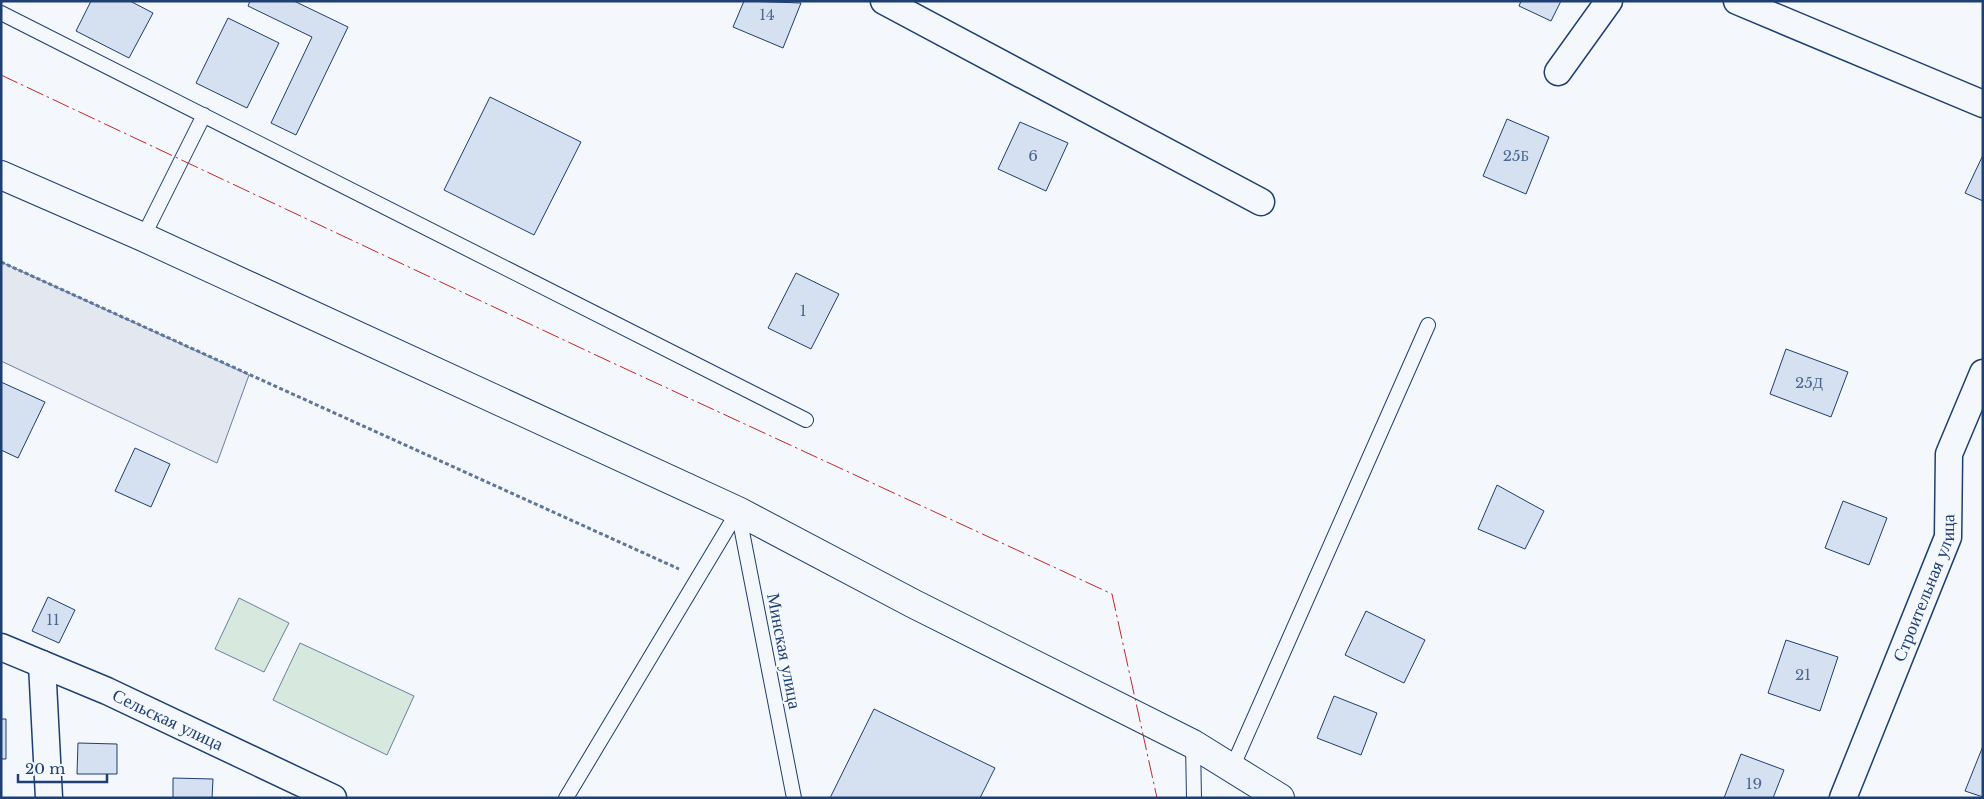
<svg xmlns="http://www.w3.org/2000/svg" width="1984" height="799" font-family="'Libre Baskerville',serif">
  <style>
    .green { fill: #d7e8df; stroke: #687fa3 }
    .parking { fill: #e3e8f0; stroke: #687fa3 }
    .building { fill: #d5e0f0; stroke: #1d3f73 }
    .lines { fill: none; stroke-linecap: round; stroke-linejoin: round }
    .lane-casing { stroke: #1d3f73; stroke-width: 16 }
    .street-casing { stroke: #1d3f73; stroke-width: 29 }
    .secondary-casing { stroke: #1d3f73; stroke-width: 30 }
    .path { stroke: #5e769c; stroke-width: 3; stroke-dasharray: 4 2.5; stroke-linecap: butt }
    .lane { stroke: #f4f7fb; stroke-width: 14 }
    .street { stroke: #f4f7fb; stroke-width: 26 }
    .secondary { stroke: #f4f7fb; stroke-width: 28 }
    .power { stroke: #c62828; stroke-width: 1; stroke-dasharray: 18 4 2.5 4; stroke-linecap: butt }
    .labels { text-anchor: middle; stroke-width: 4; stroke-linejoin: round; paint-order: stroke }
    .number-label { font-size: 15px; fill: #4b6792 }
    .street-label { font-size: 18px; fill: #1d3f73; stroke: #f4f7fb }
  </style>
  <rect width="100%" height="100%" fill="#f4f7fb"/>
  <path class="green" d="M239,598L289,623L264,672L215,649Z
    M300,643L414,696L387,755L273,700Z"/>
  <path class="parking" d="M1,262L249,375L217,463L1,361Z"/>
  <path class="building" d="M91,1H130L153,13L129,58L76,31Z
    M250,1H294L348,27L296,135L271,123L312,37L248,6Z
    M744,1L801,3L783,48L733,27Z
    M1521,1H1561L1551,21L1519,6Z
    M228,18L279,43L247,108L196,83Z
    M490,97L581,142L534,235L444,190Z
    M1507,119L1549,137L1526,194L1483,176Z
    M1020,122L1068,143L1046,191L998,169Z
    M1983,155V201L1965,193Z
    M796,273L839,294L811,349L768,328Z
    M1786,349L1848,372L1831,417L1770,394Z
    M1,382L45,402L18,458L1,450Z
    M135,448L170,464L151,507L115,491Z
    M1497,485L1544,511L1525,549L1478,529Z
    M1843,501L1887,518L1869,565L1825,548Z
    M48,597L75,610L59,643L32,631Z
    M1366,611L1425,640L1404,683L1345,655Z
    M1786,640L1838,657L1820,711L1768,693Z
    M1334,696L1377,713L1361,755L1317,738Z
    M874,709L995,768L980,798H830Z
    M1,719H6V759H1Z
    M78,743L117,744V774H77Z
    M1983,746V797L1965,791Z
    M1741,754L1784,770L1773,798H1724Z
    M173,778L213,779L212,798H173Z"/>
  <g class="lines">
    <defs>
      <path id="lane" d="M1,13L806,420
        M143,237L204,115
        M738,511L794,798
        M1193,744L1194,798
        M1232,768L1428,325
        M566,798L738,511"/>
      <g id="street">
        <path d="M884,1L1261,202"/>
        <path d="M1737,1L1983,104"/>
        <path d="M1558,72L1609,1"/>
        <path id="s1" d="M1,647L107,691L333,798"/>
        <path d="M42,664L49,798"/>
        <path id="s2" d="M1843,798L1948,537L1949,454L1983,373"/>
      </g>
      <path id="secondary" d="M1,175L143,237L738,511L914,604L1193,744L1280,798"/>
    </defs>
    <use href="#lane" class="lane-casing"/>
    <use href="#street" class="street-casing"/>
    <use href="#secondary" class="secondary-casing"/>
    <path class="path" d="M1,262L679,569"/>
    <use href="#lane" class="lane"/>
    <use href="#street" class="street"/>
    <use href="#secondary" class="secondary"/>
    <path class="power" d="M1,75L600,357L1112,594L1157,798"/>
  </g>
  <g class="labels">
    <g class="number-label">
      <text x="767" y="20">14</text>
      <text x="1033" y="161">6</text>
      <text x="1516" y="161">25Б</text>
      <text x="803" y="316">1</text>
      <text x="1809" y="388">25Д</text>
      <text x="53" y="625">11</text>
      <text x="1803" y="680">21</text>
      <text x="1754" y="789">19</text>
    </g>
    <g class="street-label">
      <text dy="6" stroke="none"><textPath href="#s2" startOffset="226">Строительная улица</textPath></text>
      <text transform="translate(784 651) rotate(79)" y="6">Минская улица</text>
      <text dy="6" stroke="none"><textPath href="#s1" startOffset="182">Сельская улица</textPath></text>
    </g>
  </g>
  <rect width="1984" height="799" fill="none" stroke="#1d3f73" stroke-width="5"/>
  <path d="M18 774v8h89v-8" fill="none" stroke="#1d3f73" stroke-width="2.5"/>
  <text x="25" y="774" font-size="15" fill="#1d3f73" stroke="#f4f7fb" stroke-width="4" paint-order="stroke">20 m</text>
</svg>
